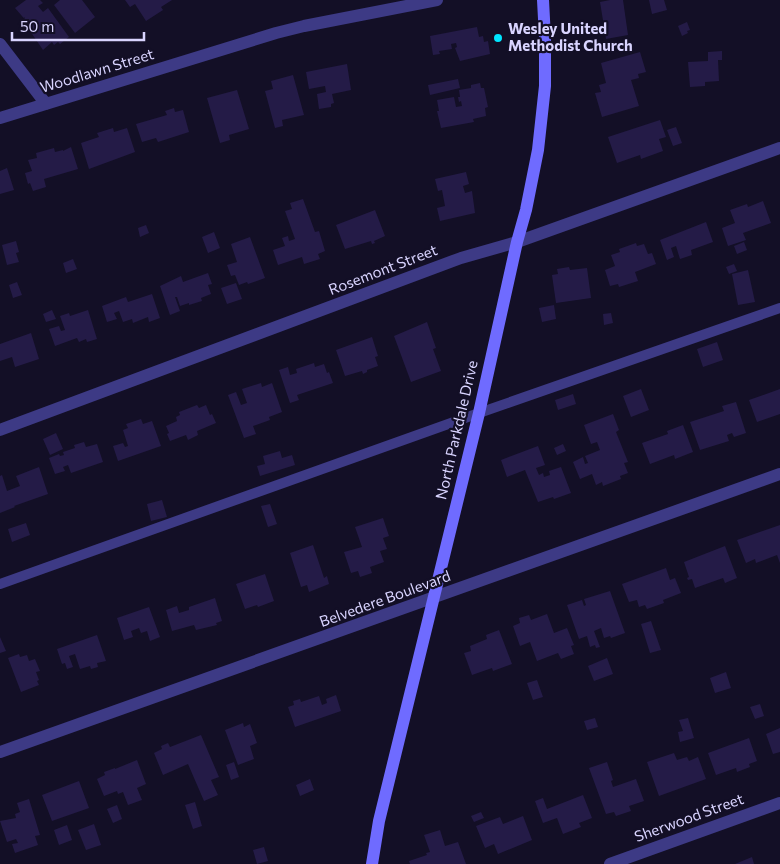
<svg xmlns="http://www.w3.org/2000/svg" width="780" height="864" font-family="Commissioner,sans-serif">
  <style>
    .building { fill: #241b47 }
    .lines { fill: none; stroke-linecap: round; stroke-linejoin: round }
    .lane { stroke: #3d3a85; stroke-width: 10 }
    .street { stroke: #3d3a85; stroke-width: 12 }
    .secondary { stroke: #6f6bff; stroke-width: 12 }
    .poi-dot { fill: #00e5ff; stroke: #130f26; stroke-width: 2 }
    .labels { text-anchor: middle; stroke-width: 4.5; stroke-linejoin: round; paint-order: stroke }
    .poi-label { font-size: 15px; font-weight: bold; fill: #d9d4ff; stroke: #130f26; text-anchor: start }
    .street-label { font-size: 15px; fill: #d9d4ff; stroke: #130f26 }
  </style>
  <rect width="100%" height="100%" fill="#130f26"/>
  <path class="building" d="M26,0H40L43,3L38,6L43,12L48,8L69,37L60,44L58,42L54,45L52,42L43,50L26,25L28,23L15,8Z
    M60,0H82L95,17L75,33L54,5Z
    M125,0H172L161,7L163,10L146,21L135,4L130,7Z
    M610,0H623L628,35L606,39L600,2Z
    M649,0H664L667,10L652,14Z
    M687,22L690,30L687,31L688,33L682,36L678,26Z
    M477,27L479,37L483,36L484,42L488,41L490,54L460,61L455,48L457,47L456,43L451,44L452,49L439,51L440,54L433,55L430,36Z
    M722,51V60H718L719,81L705,82V86L690,87L688,62L708,61V52Z
    M640,52L646,72L638,74L639,78L631,80L639,106L602,117L595,93L601,92L599,85L606,83L601,63Z
    M347,64L351,90L332,94L334,103L331,104V107L319,109L317,94L326,92L325,86L309,89L306,72Z
    M293,75L304,115L282,120L283,126L275,128L265,91L273,89L271,81Z
    M458,79L460,88L430,95L428,85Z
    M480,83L481,88H484L488,107L485,108L486,116L473,119L474,122L441,128L437,111H439L437,100L454,97L456,107L462,106L461,101L459,102L458,97H460L459,90L471,88V85Z
    M237,90L249,129L229,135L230,140L220,143L207,98Z
    M174,108L175,112L183,110L189,132L158,142L156,138L142,142L136,124L167,115L165,111Z
    M660,120L666,137L659,139L663,151L641,159L640,155L617,163L608,137Z
    M676,127L682,143L673,146L667,130Z
    M113,128L114,132L127,128L135,152L89,169L81,143L99,137L97,133Z
    M71,147L78,169L44,179L46,187L33,191L30,183L28,184L25,173L32,171L28,160L37,158L36,153L54,148L55,152L63,150V151Z
    M7,168L14,190L0,194V171Z
    M466,172L469,184L463,186L465,193L472,191L475,213L440,221L437,208L445,206L442,190L438,191L435,179Z
    M303,199L315,232L319,231L325,251L318,254L320,259L304,264L302,257L278,265L273,250L285,246L282,238L288,236L289,241L295,239L285,211L292,209L290,203Z
    M763,201L771,223L743,233L746,240L728,246L722,228L735,223L730,210L747,204L748,207Z
    M375,210L385,236L374,241L375,243L372,244L371,241L345,249L336,225Z
    M706,222L713,242L691,250L692,255L680,259L676,246L671,248L674,257L667,260L660,240Z
    M146,225L149,233L140,237L138,228Z
    M214,232L220,248L208,253L202,237Z
    M250,237L265,278L248,284L247,282L239,285L235,275L231,276L227,265L237,262L231,244Z
    M16,241L19,252L16,253L19,262L7,265L2,245Z
    M744,242L747,250L737,254L734,246Z
    M636,243L637,246L644,244L648,254L652,253L656,264L635,272L638,281L619,287L618,284L610,286L605,270L615,266L611,255L620,252L619,249Z
    M73,259L77,269L66,273L63,263Z
    M734,264L737,271L729,274L726,267Z
    M569,267L570,270L587,268L591,298L556,303L552,275L558,274L557,269Z
    M748,270L755,302L738,305L732,274Z
    M208,273L212,284L208,285L211,294L201,298L202,301L189,305V303L180,306L177,297H175L180,311L170,315L160,286L181,276L183,282Z
    M17,282L22,295L13,298L9,285Z
    M236,283L242,299L227,304L221,288Z
    M152,294L160,318L149,322L148,317L133,323L132,319L123,322L119,311L114,313L117,319L107,322L102,306L126,297L128,302Z
    M554,305L556,319L542,322L539,308Z
    M52,310L56,319L46,322L43,314Z
    M88,310L97,339L87,342L86,339L79,342L77,338L55,346L49,329L59,326L61,331L65,330L60,316L69,313L70,316Z
    M611,313L613,323L604,325L603,314Z
    M427,322L436,348L433,349L441,371L411,382L394,336Z
    M31,333L39,359L15,367L12,357L0,361V344Z
    M372,337L378,356L375,357L378,366L367,370V372L363,374L362,371L345,376L336,350Z
    M717,342L723,360L703,367L697,349Z
    M314,363L315,367L324,364L327,373L329,372L333,383L297,395L299,400L290,403L279,370L288,367L290,375L297,373L296,369Z
    M261,383L262,387L272,383L282,412L269,417L270,420L253,426L256,434L244,438L228,395L236,392L241,405L247,403L242,389Z
    M641,389L649,410L631,417L623,396Z
    M780,389V414L757,422L749,400Z
    M573,394L576,404L558,410L555,400Z
    M736,402L746,433L734,437L732,433L727,435L729,441L700,450L690,422L724,411L722,406Z
    M197,405L199,408L206,405L210,415L212,414L216,423L197,431L198,435L188,440L186,435L170,441L167,434L169,433L166,426L177,421L176,417L180,415L179,412Z
    M613,414L619,430L616,432L628,462L624,463L628,473L620,476L621,479L603,486L602,482L596,485L592,474L580,479L573,462L583,457L585,464L588,463L585,456L600,450L597,442L591,444L584,425Z
    M141,419L143,424L152,421L161,446L118,461L113,446L123,443L125,447L128,446L123,430L128,428L126,424Z
    M683,425L693,452L675,459L674,455L650,464L642,443L668,434L667,431Z
    M56,433L63,449L50,455L43,439Z
    M84,442L86,447L97,444L103,462L71,473L68,465L63,467L65,471L55,474L49,458L59,454L60,456L64,455L63,452L75,448L74,445Z
    M563,444L566,451L557,455L554,448Z
    M538,446L545,465L536,468L539,475L543,473L544,477L550,475L549,471L561,467L571,493L554,499L553,497L538,502L525,470L507,477L501,460Z
    M280,451L282,458L292,455L295,465L260,476L257,466L265,464L263,456Z
    M39,467L48,494L14,506L15,507L0,513V476L2,475L7,491L20,486L16,476Z
    M162,500L167,517L151,521L147,504Z
    M270,504L277,524L268,527L261,506Z
    M383,518L389,536L383,538L387,549L380,551L384,562L370,567L372,573L360,577L358,571L351,573L344,552L362,547L355,527Z
    M26,523L30,535L12,542L8,529Z
    M780,525V563L777,555L756,563L755,559L746,563L737,540Z
    M313,545L324,578L327,576L329,584L309,592L307,585L301,587L290,553Z
    M725,546L737,578L725,583L723,578L695,588L692,579L688,580L687,578L689,577L684,562Z
    M666,568L670,580L675,578L681,593L663,600L664,603L647,609L645,605L639,607L637,600L629,602L622,584Z
    M265,574L274,601L258,607L257,605L245,609L236,584Z
    M610,591L625,633L611,638L610,636L604,638L601,628L594,631L600,647L596,648L595,645L590,647L587,636L579,639L567,605L582,600L584,606L586,605L584,599Z
    M215,598L222,621L216,623L217,625L196,630L194,625L172,631L166,610L177,606L179,613L189,610V607Z
    M149,607L160,637L150,641L147,631L141,633L139,628L131,631L133,637L124,640L117,618Z
    M547,614L554,633L567,628L574,645L571,646L574,654L561,659L558,653L537,661L530,642L520,646L513,626L520,623L519,618L529,615L531,620Z
    M651,621L661,650L650,653L641,624Z
    M499,630L512,664L493,671L492,668L472,675L464,653L471,651L470,646L487,639L486,635Z
    M97,635L106,661L97,663L98,667L91,669L90,666L80,669L75,654L69,656L73,667L67,669L65,663L62,664L57,649Z
    M0,637L6,651L0,653Z
    M19,654L20,657L27,655L29,661L35,659L40,671L36,672L39,680L37,681L39,685L21,692L8,658Z
    M607,658L613,674L594,681L588,666Z
    M726,672L731,688L715,693L710,678Z
    M537,680L543,697L533,700L527,683Z
    M336,695L341,711L295,727L288,707L294,705L293,701L300,699L301,702L319,696L322,705L327,703L326,699Z
    M760,704L764,716L755,719L750,707Z
    M595,718L598,727L587,730L584,721Z
    M688,718L694,738L680,742L678,732L683,731L679,720Z
    M243,723L244,727L250,724L257,743L250,746L254,759L238,765L225,730Z
    M780,728V752L773,754L766,734Z
    M201,735L219,777L211,780L218,795L204,801L188,764L163,775L154,753L162,749L161,746L168,743L170,747Z
    M749,738L757,761L749,764L750,767L737,772L736,768L716,775L708,753Z
    M674,753L677,760L687,757L689,761L698,757L706,779L659,796L647,762Z
    M137,760L146,784L137,788L142,800L128,805L123,792L118,794L117,791L104,796L97,779L105,775L104,772L115,768V769Z
    M234,762L239,777L231,780L226,765Z
    M607,762L613,780L611,781L613,787L636,779L644,801L629,806L631,811L616,816L614,812L606,814L589,768Z
    M310,779L314,790L300,796L296,785Z
    M79,781L89,808L52,821L42,795Z
    M583,795L592,818L579,823L581,827L563,834L557,818L543,823L535,801L543,798L547,809Z
    M29,799L40,835L35,836L38,845L15,853L12,844L18,843L16,839L7,842L0,821L16,818L15,814L20,812L17,803Z
    M195,802L202,826L193,829L185,805Z
    M117,805L122,819L113,823L107,809Z
    M481,812L484,818L474,822L471,816Z
    M523,816L532,840L498,854L494,844L485,848L476,826L500,817L503,824Z
    M94,824L101,845L86,850L78,830Z
    M67,825L72,840L59,845L54,830Z
    M440,830L445,846L458,842L466,864H410L409,861L427,855L426,853L430,852L424,835Z
    M264,847L268,861L257,864L253,850Z
    M752,857L754,864H735Z"/>
  <g class="lines">
    <path class="lane" d="M0,584L479,413L780,308"/>
    <path class="street" d="M0,44L46,104
      M0,118L276,33L304,26L437,0
      M0,430L461,258L517,242L780,148
      M0,752L780,474
      M610,864L780,803"/>
    <path class="secondary" d="M372,864L379,821L479,413L517,242L526,210L538,150L545,86V38L543,0"/>
  </g>
  <circle class="poi-dot" cx="498" cy="38" r="5"/>
  <g class="labels">
    <g class="poi-label">
      <text x="508" y="34">Wesley United<tspan x="508" dy="17">Methodist Church</tspan></text>
    </g>
    <g class="street-label">
      <text transform="translate(97 71) rotate(-17)" y="5">Woodlawn Street</text>
      <text transform="translate(383 270) rotate(-21)" y="5">Rosemont Street</text>
      <text transform="translate(457 430) rotate(-77)" y="5">North Parkdale Drive</text>
      <text transform="translate(385 599) rotate(-20)" y="5">Belvedere Boulevard</text>
      <text transform="translate(689 818) rotate(-20)" y="5">Sherwood Street</text>
    </g>
  </g>
  <path d="M12 32v8h132v-8" fill="none" stroke="#d9d4ff" stroke-width="2.5"/>
  <text x="20" y="32" font-size="15" fill="#d9d4ff" stroke="#130f26" stroke-width="4" paint-order="stroke">50 m</text>
</svg>
